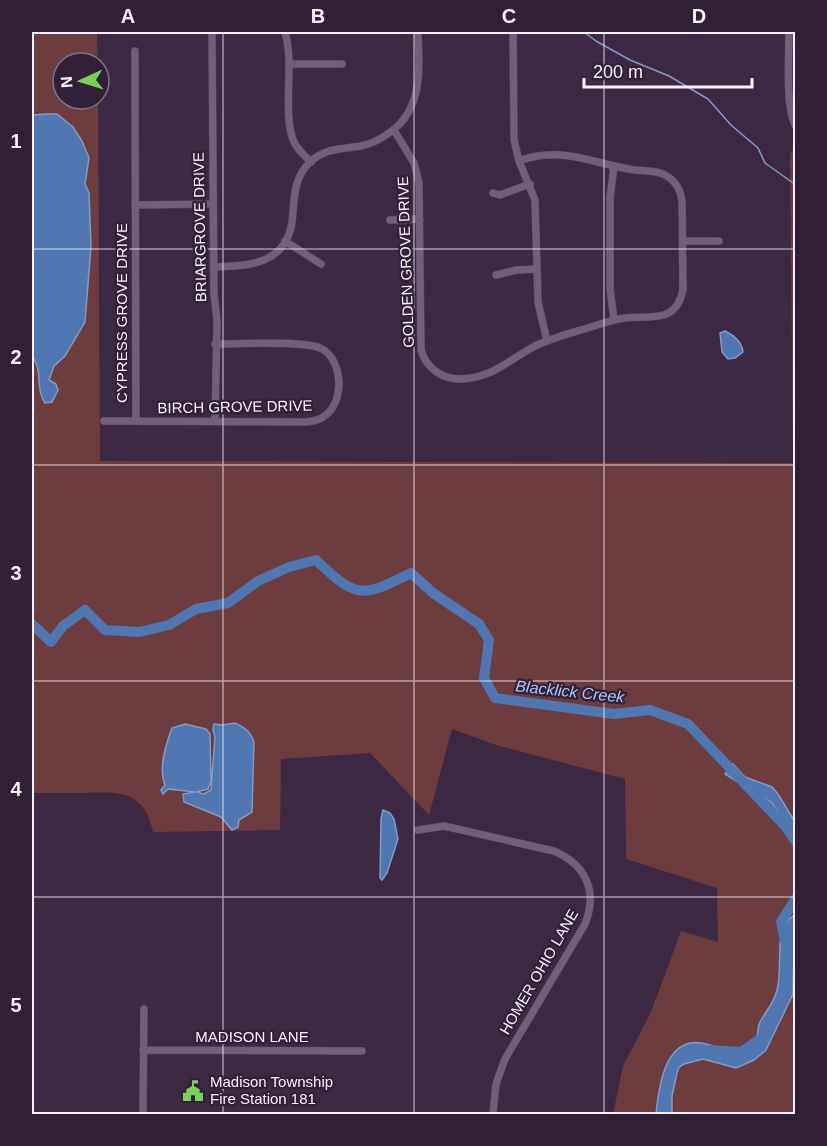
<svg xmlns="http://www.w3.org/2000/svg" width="827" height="1146" font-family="Arial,sans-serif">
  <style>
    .green { fill: #6d3c3e }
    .water { fill: #5077b1; stroke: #839bc8; stroke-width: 1.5 }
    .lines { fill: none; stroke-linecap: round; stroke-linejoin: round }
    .stream { stroke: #839bc8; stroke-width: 1.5 }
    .river { stroke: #5077b1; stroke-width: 10 }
    .minor-casing { stroke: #57475c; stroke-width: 8 }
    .minor { stroke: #735d7a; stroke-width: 7 }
    .grid { fill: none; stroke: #faf0fe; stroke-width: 1.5; stroke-opacity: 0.55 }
    .labels { text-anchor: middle; stroke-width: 4.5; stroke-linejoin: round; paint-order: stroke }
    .street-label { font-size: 15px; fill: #faf0fe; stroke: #321f38 }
    .poi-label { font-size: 15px; fill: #faf0fe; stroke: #321f38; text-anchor: start }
    .water-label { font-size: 16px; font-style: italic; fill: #a7c8f9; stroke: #321f38 }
    .neatline { fill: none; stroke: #faf0fe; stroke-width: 2 }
    .grid-label { font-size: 20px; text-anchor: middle; font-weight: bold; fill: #faf0fe }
  </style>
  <rect width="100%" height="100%" fill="#3d2943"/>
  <path class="green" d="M32,32H97L98,63H63V99H98L100,461L793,463L790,154L795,147L794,1114H613L623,1066L651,1012L681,931L718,942L717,888L626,859L625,779L496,745L452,729L429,815L370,753L281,759L280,830L153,832C144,790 119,792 84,793C66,793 49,793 32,793V356L36,363L40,395L49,381L54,366L65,356L85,322L91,246L89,193L85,184L89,158L48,114L32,115Z"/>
  <path class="water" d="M48,114H57L73,127L82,141L89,158L85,184L89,193L91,246L85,322L65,356L54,366L49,380L56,384L58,390L52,402L45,403C35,389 43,368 32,356V115Z
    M725,331C733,335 742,342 743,352L735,358L728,359L722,352L720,333Z
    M235,723C245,728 250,731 254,742L252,812L239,820L238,827L232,830L221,817L184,802L183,794L195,792L168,789L163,794L161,790L165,785C158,768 166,744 172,728L185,724L206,729L210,734L211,781L208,789L196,792L204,794L211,790L215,737L213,730L214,724L222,725Z
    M733,764L745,777L772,787L778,794L795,822V848L790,832L772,803L725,774Z
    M383,810L390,813L394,819L398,839L387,873L382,880L380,878L381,819Z
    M795,914L793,994L766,1050L754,1060L736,1068L703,1059L684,1064L679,1067L677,1073L672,1096V1114H656C659,1084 666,1030 710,1045C725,1050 737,1062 752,1048C759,1041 756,1031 760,1022C766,1011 774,1003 777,990C782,971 777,942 783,927C785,921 791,918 795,914Z"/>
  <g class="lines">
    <path class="stream" d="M584,32L596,41L630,60L669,76L708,99L731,125L758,148L765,163L796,185"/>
    <path class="river" d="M32,624L51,642L63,626L85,610L105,630L139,632L169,625L196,609L228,603L258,581L289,567L316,560C357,599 361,598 411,573L433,593L479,624L489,640L484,678L495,698L614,714L650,710L688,724L785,826L796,842
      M785,941L781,922L796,898
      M709,1050L741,1052L764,1036L765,1031"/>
    <defs>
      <path id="minor" d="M212,32L214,294L217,321L215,422
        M285,32C295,64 281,117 295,144C299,151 305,156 311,162
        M513,32L514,140L519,161L535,200L538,302L547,341
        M789,32C789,57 785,106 796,127
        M135,51L136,421
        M290,64H342
        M394,130L414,163L419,183L421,350C426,367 440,378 458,379C493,379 509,359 537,345C555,337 575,332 594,326C604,323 614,319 625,318C651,315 677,324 683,289L682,202C681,190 676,181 665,175C655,169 640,172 629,169C589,162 560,146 519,161
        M493,193L500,195L530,184
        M135,205L213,204
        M390,220L420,219
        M285,241L321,264
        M683,241H719
        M214,267C247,266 286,265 292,222C295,199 292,180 310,162C325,148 342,149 361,146C370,144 379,140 386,135C424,112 419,69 418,32
        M496,275L517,270L537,269
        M614,320L610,289V198L614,166
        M104,421L306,422C314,421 321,420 327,414C345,399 342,360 322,349C307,340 236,344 215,344
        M418,830L444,826L554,851C586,865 598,891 585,924L505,1059L496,1084L493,1114
        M143,1050L362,1051
        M143,1114L144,1009"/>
    </defs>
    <use href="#minor" class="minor-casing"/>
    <use href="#minor" class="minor"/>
  </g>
  <path class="grid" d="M223,32V1114M414,32V1114M604,32V1114M32,249H796M32,465H796M32,681H796M32,897H796"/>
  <defs>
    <symbol id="civic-bare" viewBox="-9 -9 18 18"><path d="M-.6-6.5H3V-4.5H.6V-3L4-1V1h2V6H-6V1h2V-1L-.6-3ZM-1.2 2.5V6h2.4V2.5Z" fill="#79d157" stroke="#321f38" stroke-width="2.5" paint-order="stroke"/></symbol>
  </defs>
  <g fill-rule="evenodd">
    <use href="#civic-bare" x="178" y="1076" width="30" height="30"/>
  </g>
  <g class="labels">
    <g class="street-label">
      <text transform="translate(200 227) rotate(-91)" y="5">BRIARGROVE DRIVE</text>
      <text transform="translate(406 262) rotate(-92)" y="5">GOLDEN GROVE DRIVE</text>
      <text transform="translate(122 313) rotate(-90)" y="5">CYPRESS GROVE DRIVE</text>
      <text transform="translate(235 407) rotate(-1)" y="5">BIRCH GROVE DRIVE</text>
      <text transform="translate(539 972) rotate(-60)" y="5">HOMER OHIO LANE</text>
      <text x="252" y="1042">MADISON LANE</text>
    </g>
    <g class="poi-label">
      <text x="210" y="1087">Madison Township<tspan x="210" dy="17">Fire Station 181</tspan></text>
    </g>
    <g class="water-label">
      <text transform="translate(570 691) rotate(6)" y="6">Blacklick Creek</text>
    </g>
  </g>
  <rect width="827" height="1146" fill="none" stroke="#321f38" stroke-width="66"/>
  <g transform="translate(81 81) rotate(266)"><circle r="28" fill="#321f38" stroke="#827387" stroke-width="1.5"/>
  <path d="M0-4.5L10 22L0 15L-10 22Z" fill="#79d157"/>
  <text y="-9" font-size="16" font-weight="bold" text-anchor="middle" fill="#faf0fe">N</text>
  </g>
  <path d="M584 78v9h168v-9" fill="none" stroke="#faf0fe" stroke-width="3"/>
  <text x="593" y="78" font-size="18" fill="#faf0fe" stroke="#321f38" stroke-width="4.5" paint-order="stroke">200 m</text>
  <rect x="33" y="33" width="761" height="1080" class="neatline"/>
  <g class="grid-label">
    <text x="128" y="23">A</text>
    <text x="318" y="23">B</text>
    <text x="509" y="23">C</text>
    <text x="699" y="23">D</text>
    <text x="16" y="148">1</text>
    <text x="16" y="364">2</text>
    <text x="16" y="580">3</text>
    <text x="16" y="796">4</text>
    <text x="16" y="1012">5</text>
  </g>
</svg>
